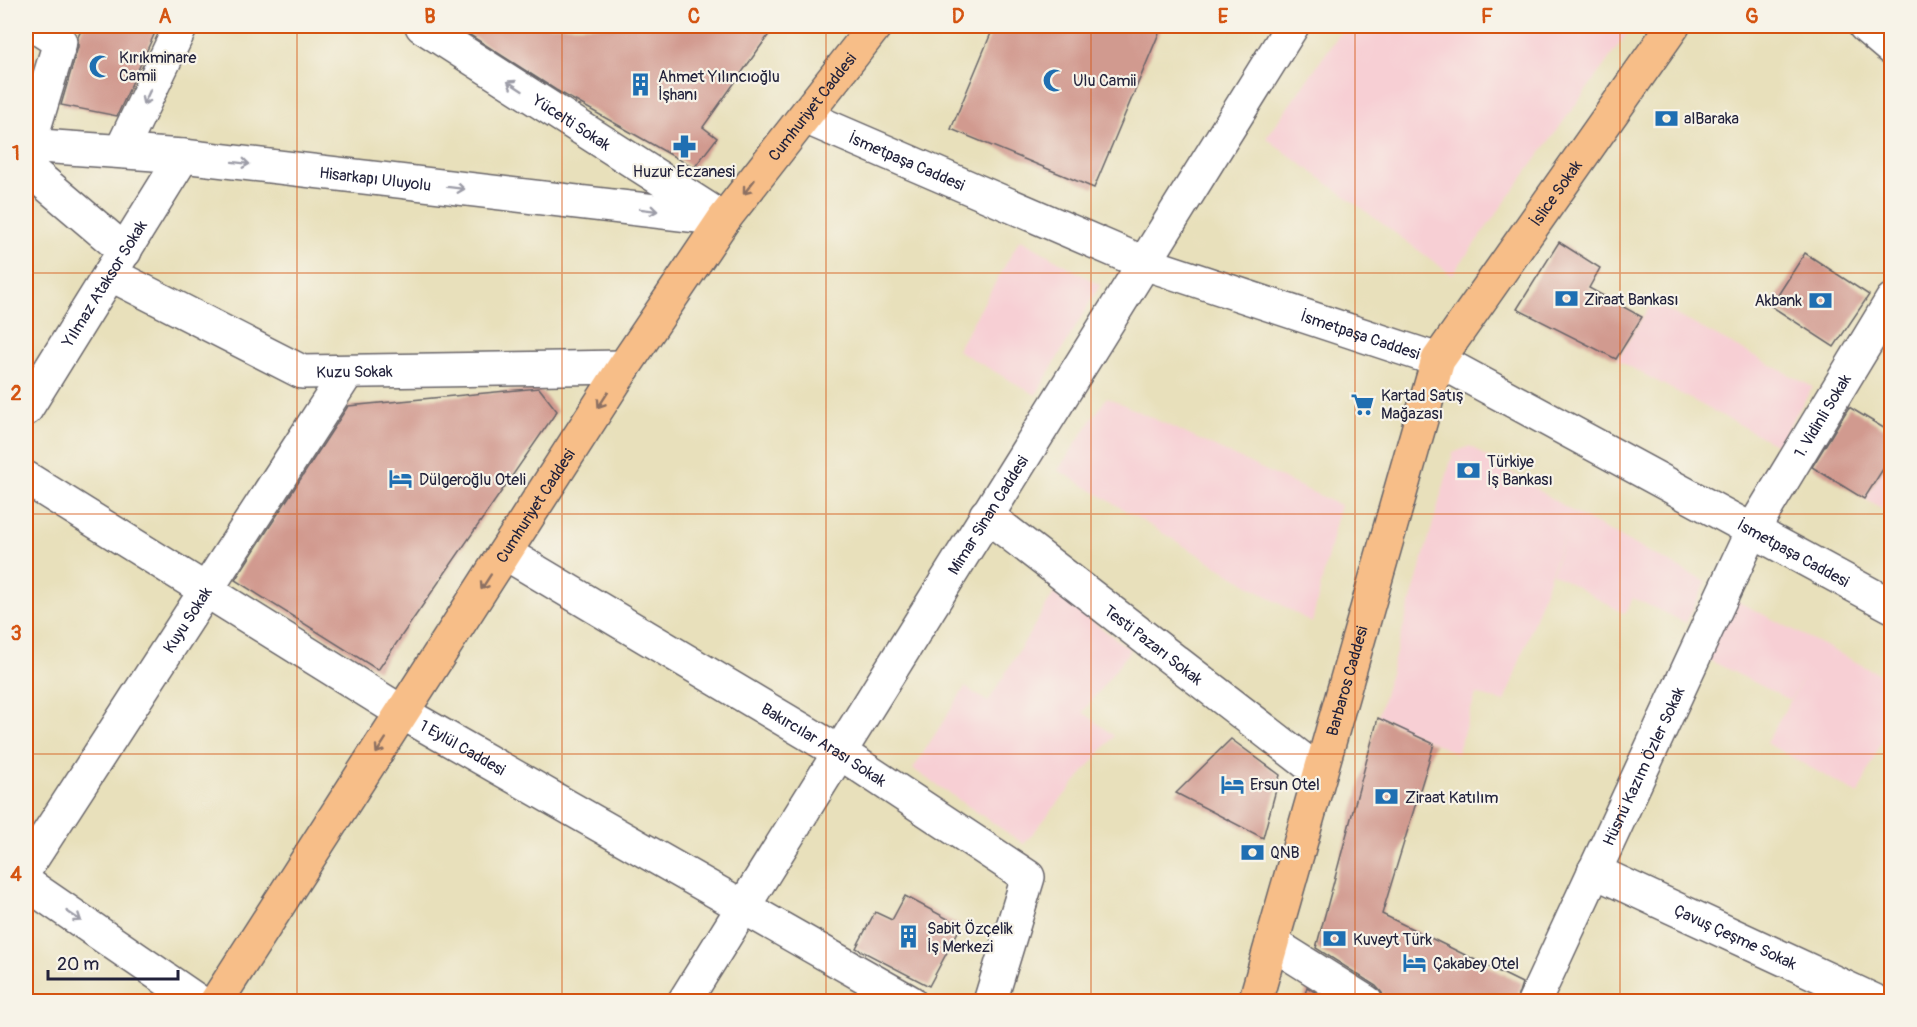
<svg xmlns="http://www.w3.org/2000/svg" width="1917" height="1027" font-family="Pangolin,sans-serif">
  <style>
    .built { fill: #f7cfd4 }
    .building { fill: #d19a8f }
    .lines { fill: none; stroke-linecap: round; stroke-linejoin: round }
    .minor-casing { stroke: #676468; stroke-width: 36 }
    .major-casing { stroke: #676468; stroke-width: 36 }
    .minor { stroke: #fff; stroke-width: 33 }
    .major { stroke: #f7be88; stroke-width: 33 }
    .oneway { stroke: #9c9ca7 }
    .oneway2 { stroke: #8c7062 }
    .grid { fill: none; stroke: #d45411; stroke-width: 1.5; stroke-opacity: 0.55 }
    .labels { text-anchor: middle; stroke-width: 4.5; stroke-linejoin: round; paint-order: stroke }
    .poi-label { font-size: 16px; fill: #22223b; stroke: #f7f3e8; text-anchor: start }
    .street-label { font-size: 16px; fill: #22223b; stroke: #f7f3e8 }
    .neatline { fill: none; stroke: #d45411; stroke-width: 2 }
    .grid-label { font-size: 20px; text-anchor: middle; font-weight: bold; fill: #d45411 }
  </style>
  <rect width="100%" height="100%" fill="#f7f3e8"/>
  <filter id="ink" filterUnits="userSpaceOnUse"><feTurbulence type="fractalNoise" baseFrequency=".0167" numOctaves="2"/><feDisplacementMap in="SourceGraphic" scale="12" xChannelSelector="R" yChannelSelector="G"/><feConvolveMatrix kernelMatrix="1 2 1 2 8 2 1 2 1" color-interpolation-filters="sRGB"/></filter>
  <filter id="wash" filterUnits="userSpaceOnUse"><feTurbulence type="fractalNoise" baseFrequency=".008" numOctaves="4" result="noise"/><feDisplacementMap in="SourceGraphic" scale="24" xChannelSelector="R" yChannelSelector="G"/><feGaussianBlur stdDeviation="1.35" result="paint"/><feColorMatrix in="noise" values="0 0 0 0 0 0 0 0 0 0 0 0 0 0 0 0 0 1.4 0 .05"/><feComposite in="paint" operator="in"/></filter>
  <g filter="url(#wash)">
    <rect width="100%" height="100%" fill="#e8e0bb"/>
    <path class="built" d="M1345,26H1633L1452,275L1266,138Z
      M1020,239L1100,285L1036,395L957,350Z
      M1652,302L1813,387L1777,445L1617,360Z
      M1107,397L1340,505L1312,623L1058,470Z
      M1470,446L1573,512L1706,582L1686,623L1633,598L1625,614L1552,573L1566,531L1505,702L1476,694L1457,754L1378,716L1453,453Z
      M1891,456V515L1865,499Z
      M1054,593L1131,650L1083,712L1114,736L1024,844L913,769L965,687L988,702Z
      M1733,599L1891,680V721L1858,794L1766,743L1805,675L1790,700L1705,658Z"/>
    <g id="blocks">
      <path class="building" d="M83,26H158L117,116L61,105L78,47V37Z
        M456,26H775L703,127L717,138L694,168L556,90Z
        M994,26H1162L1094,188L951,129Z
        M1559,242L1600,268L1589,288L1642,317L1616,359L1517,309Z
        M1805,253L1869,295L1834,347L1771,306Z
        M539,388L557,411L378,670L235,580L348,406Z
        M1849,407L1892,433V455L1864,499L1812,467Z
        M1378,718L1434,744L1382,914L1522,983L1516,1002H1385L1382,993L1376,986L1316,948Z
        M1231,739L1280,775L1263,838L1176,793Z
        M905,896L961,926L929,986L856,948L875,912L892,920Z
        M1307,987L1330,1002H1303Z"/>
    </g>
  </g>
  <g filter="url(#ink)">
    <use href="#blocks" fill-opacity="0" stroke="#676468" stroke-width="1.5"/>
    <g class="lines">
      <defs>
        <g id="minor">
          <path id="s1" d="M422,26L717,215"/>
          <path d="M1865,26L1892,49"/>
          <path id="s2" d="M805,117L1144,263L1438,360L1892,606"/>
          <path id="s3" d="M26,145L183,156L724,219"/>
          <path d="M29,145L60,42L35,26"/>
          <path d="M121,151L181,26"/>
          <path d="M26,167L125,251"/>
          <path id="s4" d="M110,274L302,372L624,367"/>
          <path id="s5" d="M26,409L183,156"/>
          <path id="s6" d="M26,478L403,713L910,1002"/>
          <path id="s7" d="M986,515L1320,773"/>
          <path id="s8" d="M505,553L839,752L1028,877L990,1002"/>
          <path id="s9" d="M26,868L347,373"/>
          <path id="s10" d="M1594,871L1877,1002"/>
          <path d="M26,883L199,1002"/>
          <path d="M1272,943L1366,1002"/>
          <path id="s11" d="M684,1002L1292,26"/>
          <path id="s12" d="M1534,1002L1752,531L1892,300"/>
        </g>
        <g id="major">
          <path id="s13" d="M216,1002L624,367L724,219L875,26"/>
          <path id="s14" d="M1255,1002L1438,360L1673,26"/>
        </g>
      </defs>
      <use href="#minor" class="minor-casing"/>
      <use href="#major" class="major-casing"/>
      <use href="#minor" class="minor"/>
      <use href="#major" class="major"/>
    </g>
    <defs><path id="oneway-shaft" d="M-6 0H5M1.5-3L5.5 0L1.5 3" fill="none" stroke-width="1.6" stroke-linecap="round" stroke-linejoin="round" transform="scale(1.5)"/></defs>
    <g class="oneway">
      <use href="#oneway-shaft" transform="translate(515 86) rotate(-147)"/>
      <use href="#oneway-shaft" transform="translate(147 97) rotate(115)"/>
      <use href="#oneway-shaft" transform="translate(241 163) rotate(7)"/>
      <use href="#oneway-shaft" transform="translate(456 188) rotate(7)"/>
      <use href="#oneway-shaft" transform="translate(649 210) rotate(7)"/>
      <use href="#oneway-shaft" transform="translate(74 916) rotate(34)"/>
    </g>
    <g class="oneway2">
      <use href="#oneway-shaft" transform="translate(749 187) rotate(128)"/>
      <use href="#oneway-shaft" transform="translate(603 400) rotate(123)"/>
      <use href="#oneway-shaft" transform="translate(486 582) rotate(123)"/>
      <use href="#oneway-shaft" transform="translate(381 746) rotate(123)"/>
    </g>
  </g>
  <path class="grid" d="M297,26V1002M562,26V1002M826,26V1002M1091,26V1002M1355,26V1002M1620,26V1002M26,273H1892M26,514H1892M26,754H1892"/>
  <defs>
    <symbol id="mosque-bare" viewBox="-9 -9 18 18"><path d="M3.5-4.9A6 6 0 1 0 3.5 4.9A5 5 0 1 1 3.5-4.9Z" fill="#1f6fb2" stroke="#f7f3e8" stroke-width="2.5" paint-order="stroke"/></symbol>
    <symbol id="building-bare" viewBox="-9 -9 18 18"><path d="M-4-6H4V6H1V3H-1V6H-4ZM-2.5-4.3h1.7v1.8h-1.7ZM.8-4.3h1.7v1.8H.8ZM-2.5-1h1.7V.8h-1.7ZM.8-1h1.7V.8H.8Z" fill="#1f6fb2" stroke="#f7f3e8" stroke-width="2.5" paint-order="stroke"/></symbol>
    <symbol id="bank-bare" viewBox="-9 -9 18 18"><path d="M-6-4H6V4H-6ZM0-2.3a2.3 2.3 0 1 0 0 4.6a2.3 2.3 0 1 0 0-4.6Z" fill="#1f6fb2" stroke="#f7f3e8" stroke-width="2.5" paint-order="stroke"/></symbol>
    <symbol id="pharmacy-bare" viewBox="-9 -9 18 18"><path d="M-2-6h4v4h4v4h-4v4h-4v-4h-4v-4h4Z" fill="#1f6fb2" stroke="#f7f3e8" stroke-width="2.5" paint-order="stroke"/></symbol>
    <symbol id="supermarket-bare" viewBox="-9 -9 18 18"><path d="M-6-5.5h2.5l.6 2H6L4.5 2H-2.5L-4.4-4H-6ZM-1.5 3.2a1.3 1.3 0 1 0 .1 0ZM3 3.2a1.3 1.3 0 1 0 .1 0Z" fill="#1f6fb2" stroke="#f7f3e8" stroke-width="2.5" paint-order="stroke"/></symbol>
    <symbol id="hotel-bare" viewBox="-9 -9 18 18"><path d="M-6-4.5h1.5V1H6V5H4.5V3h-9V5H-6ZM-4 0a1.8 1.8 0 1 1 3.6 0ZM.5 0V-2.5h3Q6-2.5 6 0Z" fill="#1f6fb2" stroke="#f7f3e8" stroke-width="2.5" paint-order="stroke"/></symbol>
  </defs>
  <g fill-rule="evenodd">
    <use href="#mosque-bare" x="84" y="50" width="33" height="33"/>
    <use href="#mosque-bare" x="1038" y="64" width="33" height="33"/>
    <use href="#building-bare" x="624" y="68" width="33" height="33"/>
    <use href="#bank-bare" x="1650" y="102" width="33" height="33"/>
    <use href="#pharmacy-bare" x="668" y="130" width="33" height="33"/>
    <use href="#bank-bare" x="1550" y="282" width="33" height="33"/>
    <use href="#bank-bare" x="1804" y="284" width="33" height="33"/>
    <use href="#supermarket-bare" x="1346" y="388" width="33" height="33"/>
    <use href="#bank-bare" x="1452" y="454" width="33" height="33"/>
    <use href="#hotel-bare" x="384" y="462" width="33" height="33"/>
    <use href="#hotel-bare" x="1216" y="768" width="33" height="33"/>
    <use href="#bank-bare" x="1370" y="780" width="33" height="33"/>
    <use href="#bank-bare" x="1236" y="836" width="33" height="33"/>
    <use href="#building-bare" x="892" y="920" width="33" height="33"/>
    <use href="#bank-bare" x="1318" y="922" width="33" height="33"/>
    <use href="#hotel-bare" x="1398" y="946" width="33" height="33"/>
  </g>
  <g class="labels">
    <g class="poi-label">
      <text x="119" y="63">Kırıkminare<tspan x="119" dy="18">Camii</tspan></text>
      <text x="658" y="82">Ahmet Yılıncıoğlu<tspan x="658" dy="18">İşhanı</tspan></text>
      <text x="1073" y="86">Ulu Camii</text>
      <text x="1684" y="124">alBaraka</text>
      <text x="684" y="177" text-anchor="middle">Huzur Eczanesi</text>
      <text x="1584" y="305">Ziraat Bankası</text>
      <text x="1802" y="306" text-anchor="end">Akbank</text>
      <text x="1381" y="401">Kartad Satış<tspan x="1381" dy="18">Mağazası</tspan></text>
      <text x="1487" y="467">Türkiye<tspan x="1487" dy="18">İş Bankası</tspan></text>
      <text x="419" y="485">Dülgeroğlu Oteli</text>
      <text x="1250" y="790">Ersun Otel</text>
      <text x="1405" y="803">Ziraat Katılım</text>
      <text x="1270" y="858">QNB</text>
      <text x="927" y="934">Sabit Özçelik<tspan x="927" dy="18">İş Merkezi</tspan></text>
      <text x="1353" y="945">Kuveyt Türk</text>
      <text x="1433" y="969">Çakabey Otel</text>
    </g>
    <g class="street-label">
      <text dy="6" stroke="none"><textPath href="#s13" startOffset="1076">Cumhuriyet Caddesi</textPath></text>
      <text dy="6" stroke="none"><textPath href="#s1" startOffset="178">Yücelti Sokak</textPath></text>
      <text dy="6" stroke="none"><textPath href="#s2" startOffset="111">İsmetpaşa Caddesi</textPath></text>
      <text dy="6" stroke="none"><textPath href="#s3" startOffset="351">Hisarkapı Uluyolu</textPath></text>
      <text dy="6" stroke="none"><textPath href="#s14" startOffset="872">İslice Sokak</textPath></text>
      <text dy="6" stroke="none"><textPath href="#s5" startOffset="148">Yılmaz Ataksor Sokak</textPath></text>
      <text dy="6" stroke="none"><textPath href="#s2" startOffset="597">İsmetpaşa Caddesi</textPath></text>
      <text dy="6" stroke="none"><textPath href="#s4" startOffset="268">Kuzu Sokak</textPath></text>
      <text dy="6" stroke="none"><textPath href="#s12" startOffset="654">1. Vidinli Sokak</textPath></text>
      <text dy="6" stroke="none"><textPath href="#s13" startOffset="590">Cumhuriyet Caddesi</textPath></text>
      <text dy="6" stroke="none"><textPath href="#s11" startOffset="574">Mimar Sinan Caddesi</textPath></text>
      <text dy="6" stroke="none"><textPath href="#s2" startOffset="1083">İsmetpaşa Caddesi</textPath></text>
      <text dy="6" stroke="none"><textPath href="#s9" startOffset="296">Kuyu Sokak</textPath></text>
      <text dy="6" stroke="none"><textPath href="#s7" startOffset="212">Testi Pazarı Sokak</textPath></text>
      <text dy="6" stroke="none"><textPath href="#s14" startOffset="334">Barbaros Caddesi</textPath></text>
      <text dy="6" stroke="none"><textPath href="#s8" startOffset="372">Bakırcılar Arası Sokak</textPath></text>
      <text dy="6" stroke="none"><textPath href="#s6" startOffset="513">1 Eylül Caddesi</textPath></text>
      <text dy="6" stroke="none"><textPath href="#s12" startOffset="260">Hüsnü Kazım Özler Sokak</textPath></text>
      <text dy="6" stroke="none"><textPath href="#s10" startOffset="156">Çavuş Çeşme Sokak</textPath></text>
    </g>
  </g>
  <rect width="1917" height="1027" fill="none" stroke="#f7f3e8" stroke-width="66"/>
  <path d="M48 970v9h130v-9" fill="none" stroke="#22223b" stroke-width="3"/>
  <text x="57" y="970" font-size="18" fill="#22223b" stroke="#f7f3e8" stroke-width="4.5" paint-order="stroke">20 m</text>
  <rect x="33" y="33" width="1851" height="961" class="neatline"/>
  <g class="grid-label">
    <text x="165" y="23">A</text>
    <text x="430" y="23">B</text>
    <text x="694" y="23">C</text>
    <text x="958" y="23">D</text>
    <text x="1223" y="23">E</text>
    <text x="1487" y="23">F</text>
    <text x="1752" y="23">G</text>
    <text x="16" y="160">1</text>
    <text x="16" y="400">2</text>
    <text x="16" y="640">3</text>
    <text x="16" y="881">4</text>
  </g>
</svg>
